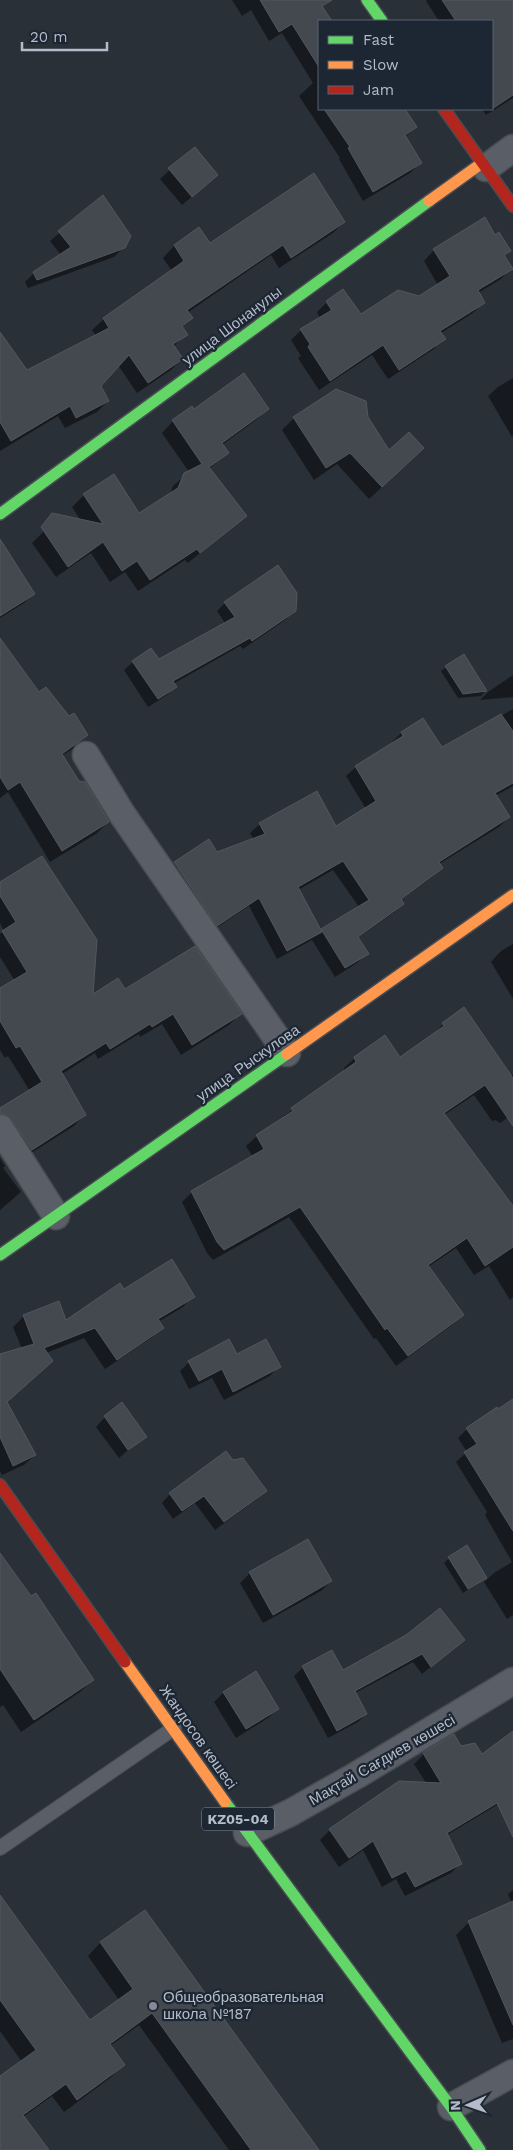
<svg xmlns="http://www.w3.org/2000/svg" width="513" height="2150" font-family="'Work Sans',sans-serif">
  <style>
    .shadow { fill: #0007; fill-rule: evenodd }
    .building { fill: #444950; stroke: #52575f }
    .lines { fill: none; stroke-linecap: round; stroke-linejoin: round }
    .lane-casing { stroke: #484c53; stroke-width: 16 }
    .street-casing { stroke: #484c53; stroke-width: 29 }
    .fast-casing { stroke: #484c53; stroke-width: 14 }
    .slow-casing { stroke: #484c53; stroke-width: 14 }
    .jam-casing { stroke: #484c53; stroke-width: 14 }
    .lane { stroke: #5a5e66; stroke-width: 14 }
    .street { stroke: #5a5e66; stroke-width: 26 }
    .fast { stroke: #63d668; stroke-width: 11 }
    .slow { stroke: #ff974d; stroke-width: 11 }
    .jam { stroke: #b3261e; stroke-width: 11 }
    .poi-dot { fill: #848b96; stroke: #1d2633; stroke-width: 2 }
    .labels { text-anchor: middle; stroke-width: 4.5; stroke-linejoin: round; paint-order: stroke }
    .shield { fill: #1d2633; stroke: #878f9c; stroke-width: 1 }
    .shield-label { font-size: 14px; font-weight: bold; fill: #b4bcc9 }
    .street-label { font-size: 15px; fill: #b4bcc9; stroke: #1d2633 }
    .poi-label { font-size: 15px; fill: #b4bcc9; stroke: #1d2633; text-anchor: start }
  </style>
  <rect width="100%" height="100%" fill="#2a3038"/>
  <path class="shadow" d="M232,0H317L331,21H319V109H373L377,116L388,109H404L416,127L405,137L420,163L410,173L363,201L339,159L340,158L299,96L313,83L282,33L269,41L251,10L242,16Z
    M427,0H513V98L486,115L482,109H492V21H439L426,1Z
    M194,148L207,184L182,205L160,179Z
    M103,197L124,247L114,257L28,288L25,282L34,273L61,255L50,241Z
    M485,219L495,236L509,251L503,256L511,268L501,279L478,293L484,302L473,313L441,333L444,338L434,349L388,379L372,355L319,390L298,358L301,356L291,340L301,330L320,318L317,312L326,303L334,316L336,314L327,302L343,291L361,316L419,297L438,285L424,261L434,250Z
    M344,222L333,233L279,268L271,255L187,313L191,318L181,328L186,334L173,347L182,359L171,370L137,393L118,365L100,385L108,401L97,412L65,428L58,416L0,451V335L27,372L96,336L92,330L104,319L172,271L163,258L174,246L199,229L210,245Z
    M513,378V436L512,437L488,396L498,387Z
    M267,409L256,420L222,445L227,453L209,469L245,516L188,563L185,560L138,591L125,572L110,582L91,553L56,577L32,543L44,531L65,517L81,521L72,507L84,495L113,476L139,515L170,495L173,486L189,472L162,433L173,421L194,411Z
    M366,417L389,452L410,461L369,499L337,464L314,480L282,430L294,418Z
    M0,560L33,594L24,603L0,618Z
    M225,603L294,611L285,620L243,649L240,646L173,684L175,687L167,695L148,707L124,670L133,662L158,661L225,623L217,611Z
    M0,641L38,694L69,718L87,735L75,747L62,756L78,783L108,822L96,834L50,862L8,792L0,798Z
    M463,656L485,691L481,696L458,698L441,671Z
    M513,675V697L480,700L488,692Z
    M513,709V786L495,796L509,817L499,827L439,864L441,867L432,877L400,900L403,904L393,913L358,938L367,954L357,963L335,977L312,940L277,959L249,906L207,934L166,872L175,863L217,853L254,840L250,833L260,824L336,828L366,809L346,776L356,767L393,744L392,742L401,733L441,749ZM333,870L359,907L320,931L298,890Z
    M0,883L91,996L125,991L240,1014L229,1025L181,1055L162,1024L140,1037L139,1034L98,1059L95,1053L62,1074L84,1115L74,1126L20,1160L0,1129V1109L30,1091L8,1056L5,1058L0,1050V990L15,981L0,957V934L4,931L0,923Z
    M513,944V999L491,962L501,951Z
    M443,1024L510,1076L513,1074V1114L500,1123L496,1120L492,1121L474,1095L444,1115L513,1208V1297L510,1300L489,1266L474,1275L456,1248L428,1267L463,1315L452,1325L396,1366L376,1338L374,1339L289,1217L213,1260L207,1253L182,1202L192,1192L253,1157L246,1146L257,1136L345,1071L344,1068L355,1058L400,1059L433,1035Z
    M0,1158L5,1166L3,1168L21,1192L0,1210Z
    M123,1291L193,1296L183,1307L158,1322L162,1328L151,1338L105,1369L84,1338L46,1353L41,1372L6,1403L35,1455L24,1465L2,1475L0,1471V1355L22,1349L13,1327L24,1316L66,1322Z
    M237,1356L279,1366L270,1376L224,1400L212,1378L189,1389L180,1371L189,1362Z
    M513,1416V1615L507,1619L484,1582L494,1573L512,1562L485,1515L487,1512L456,1462L467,1452L458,1438L467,1429Z
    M105,1417L141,1439L119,1458L96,1427Z
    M232,1461L265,1491L257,1499L215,1530L195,1503L173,1519L162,1503L170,1494Z
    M0,1556L93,1680L80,1692L21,1732L3,1705L0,1707Z
    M449,1558L485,1578L463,1593L444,1563Z
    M250,1573L331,1581L321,1591L263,1623L240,1583Z
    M464,1640L422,1674L413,1662L355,1693L366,1714L358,1722L328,1738L294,1676L303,1667L343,1671Z
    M223,1693L277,1709L268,1718L236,1738L214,1702Z
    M513,1732V1784L502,1802L447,1835L460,1864L451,1873L405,1896L396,1879L382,1887L363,1850L339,1867L320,1840L330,1830L399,1782L426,1783L414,1764L424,1754L454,1736L461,1747L482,1756Z
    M513,1890V1906L508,1894Z
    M0,1897L90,2022L119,2000L88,1956L100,1943L145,1911L314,2150H229L139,2025L110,2046L123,2065L110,2078L64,2112L52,2096L23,2117L47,2150H0V2078L22,2062L0,2031Z
    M469,1922L513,1929V2039L502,2043L456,1935Z"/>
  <path class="building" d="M260,0H332L322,6L332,21H319V67L292,24L279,32Z
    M442,0H513V95L492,109V21H456Z
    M324,109H405L417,127L405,135L422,163L373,192L348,148L350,147Z
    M195,147L218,175L192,197L168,168Z
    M314,173L345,222L291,258L283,245L187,310L193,318L182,326L188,335L173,344L183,359L148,383L129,355L101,386L109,401L76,418L70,406L11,441L0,422V332L27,370L109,328L103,318L184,261L174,245L199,227L210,243Z
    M103,195L131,236L125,248L37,280L33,272L71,247L58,231Z
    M485,217L495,235L499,232L511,251L504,255L513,269L478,290L485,303L440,331L446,339L399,370L383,345L330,381L308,347L310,344L300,329L332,310L326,301L343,289L361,314L398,290L419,296L450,276L433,249Z
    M244,373L269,409L222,443L229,453L209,467L247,516L200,553L197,549L150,580L137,561L122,571L103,542L68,567L41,527L52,513L103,524L83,494L114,474L139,513L178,488L184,473L202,464L172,420L192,406L194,409Z
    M336,389L366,401L368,417L389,450L409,432L424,448L382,487L350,453L326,468L293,417Z
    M0,539L35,594L0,616Z
    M278,565L297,593L296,611L252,641L250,638L173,681L177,687L158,699L132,661L151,648L159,659L235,617L224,602Z
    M0,638L39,692L46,687L69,716L74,713L88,735L62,754L79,781L85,782L109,822L62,851L20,782L8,790L0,777Z
    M464,654L487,691L463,694L445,666Z
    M501,714L513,731V783L495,793L510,817L439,862L443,868L401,899L404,904L358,937L369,954L345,968L321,929L369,900L343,861L298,887L322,932L287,951L259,898L217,926L174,862L209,839L217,852L265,834L259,823L317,791L336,826L376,801L355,766L403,736L401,732L423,718L442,747Z
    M42,856L97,940L93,994L118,978L125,989L195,946L242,1014L192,1045L173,1014L152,1027L150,1024L110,1049L106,1043L61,1071L86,1115L32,1150L12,1120L7,1115L0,1113V1108L42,1082L20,1046L16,1048L0,1021V988L27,972L2,931L16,922L0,896V882Z
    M464,1007L513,1078V1126L485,1085L444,1113L513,1206V1247L485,1266L467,1238L428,1265L464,1315L408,1356L387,1328L385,1330L300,1207L224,1250L217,1242L191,1191L264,1149L256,1135L293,1111L291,1108L356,1062L354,1057L385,1035L400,1057L444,1026L442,1023Z
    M172,1259L195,1297L158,1319L164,1328L117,1360L95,1328L44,1348L53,1361L7,1402L36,1455L13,1466L0,1437V1354L34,1344L23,1315L59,1301L66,1320L120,1283L124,1289Z
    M229,1339L237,1354L266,1339L281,1367L233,1392L222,1369L199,1381L188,1361Z
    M513,1399V1531L464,1452L477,1444L466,1428L497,1407L498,1409Z
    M122,1402L147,1437L128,1450L104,1416Z
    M226,1451L233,1460L243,1458L267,1491L224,1522L204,1496L182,1511L169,1493Z
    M308,1539L332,1581L273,1615L249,1572Z
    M467,1545L487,1578L468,1589L448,1557Z
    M0,1553L31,1596L36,1593L94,1680L34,1720L0,1669Z
    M440,1608L465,1640L431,1667L422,1654L355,1691L367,1714L337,1731L302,1666L332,1650L343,1670L406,1635Z
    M256,1671L279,1709L246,1729L223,1692Z
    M513,1731V1837L497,1803L447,1833L462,1864L415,1887L406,1871L392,1878L373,1841L349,1858L329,1829L399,1781L441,1783L423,1753L454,1734L461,1746L475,1743L482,1754Z
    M0,1895L90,2020L133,1989L100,1942L145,1910L319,2150H251L152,2013L110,2044L125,2065L77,2100L66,2084L23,2115L49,2150H0V2076L36,2050L0,2000Z
    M513,1901V2025L468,1921Z"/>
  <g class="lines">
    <defs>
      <path id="lane" d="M0,1848L174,1728"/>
      <path id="street" d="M486,168L513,148
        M86,755L122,814L287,1053
        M0,1128L56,1216
        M247,1833L290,1813L357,1775L513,1681
        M451,2107L513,2073"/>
      <path id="fast" d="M367,0L382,21
        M0,514L429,201
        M0,1255L287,1054
        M225,1802L451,2107L480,2150"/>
      <path id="slow" d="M429,201L482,163
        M287,1054L513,895
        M125,1662L225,1802"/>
      <path id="jam" d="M444,109L513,206
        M0,1485L125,1662"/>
    </defs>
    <use href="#lane" class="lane-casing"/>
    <use href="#street" class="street-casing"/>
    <use href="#fast" class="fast-casing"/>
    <use href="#slow" class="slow-casing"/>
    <use href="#jam" class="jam-casing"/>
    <use href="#lane" class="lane"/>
    <use href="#street" class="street"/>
    <use href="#fast" class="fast"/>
    <use href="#slow" class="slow"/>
    <use href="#jam" class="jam"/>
  </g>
  <circle class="poi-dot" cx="153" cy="2006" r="5"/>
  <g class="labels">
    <rect class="shield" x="202" y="1807.5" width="72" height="23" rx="4"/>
    <g class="shield-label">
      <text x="238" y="1824">KZ05-04</text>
    </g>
    <g class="street-label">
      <text transform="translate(232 326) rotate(-37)" y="5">улица Шонанулы</text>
      <text transform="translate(248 1063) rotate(-35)" y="5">улица Рыскулова</text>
      <text transform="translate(198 1737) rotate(55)" y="5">Жандосов көшесі</text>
      <text transform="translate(382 1760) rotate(-30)" y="5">Мақтай Сағдиев көшесі</text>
    </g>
    <g class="poi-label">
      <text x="163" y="2002">Общеобразовательная<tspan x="163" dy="17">школа №187</tspan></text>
    </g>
  </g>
  <rect x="318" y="20" width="175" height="90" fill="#1d2633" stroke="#59626f"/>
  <rect x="328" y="36" width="25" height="8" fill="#63d668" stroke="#59626f"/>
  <text x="363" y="45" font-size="15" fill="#b4bcc9">Fast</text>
  <rect x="328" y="61" width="25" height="8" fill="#ff974d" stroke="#59626f"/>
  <text x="363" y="70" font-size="15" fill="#b4bcc9">Slow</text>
  <rect x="328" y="86" width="25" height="8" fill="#b3261e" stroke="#59626f"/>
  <text x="363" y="95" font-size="15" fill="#b4bcc9">Jam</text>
  <g transform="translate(468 2105) rotate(268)" stroke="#1d2633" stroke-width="4" paint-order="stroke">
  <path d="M0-4L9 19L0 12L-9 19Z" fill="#b4bcc9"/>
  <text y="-8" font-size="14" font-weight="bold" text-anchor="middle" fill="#b4bcc9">N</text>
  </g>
  <path d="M22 42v8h85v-8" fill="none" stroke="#b4bcc9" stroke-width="2.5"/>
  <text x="30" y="42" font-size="15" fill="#b4bcc9" stroke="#1d2633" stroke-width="4" paint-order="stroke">20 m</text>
</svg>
